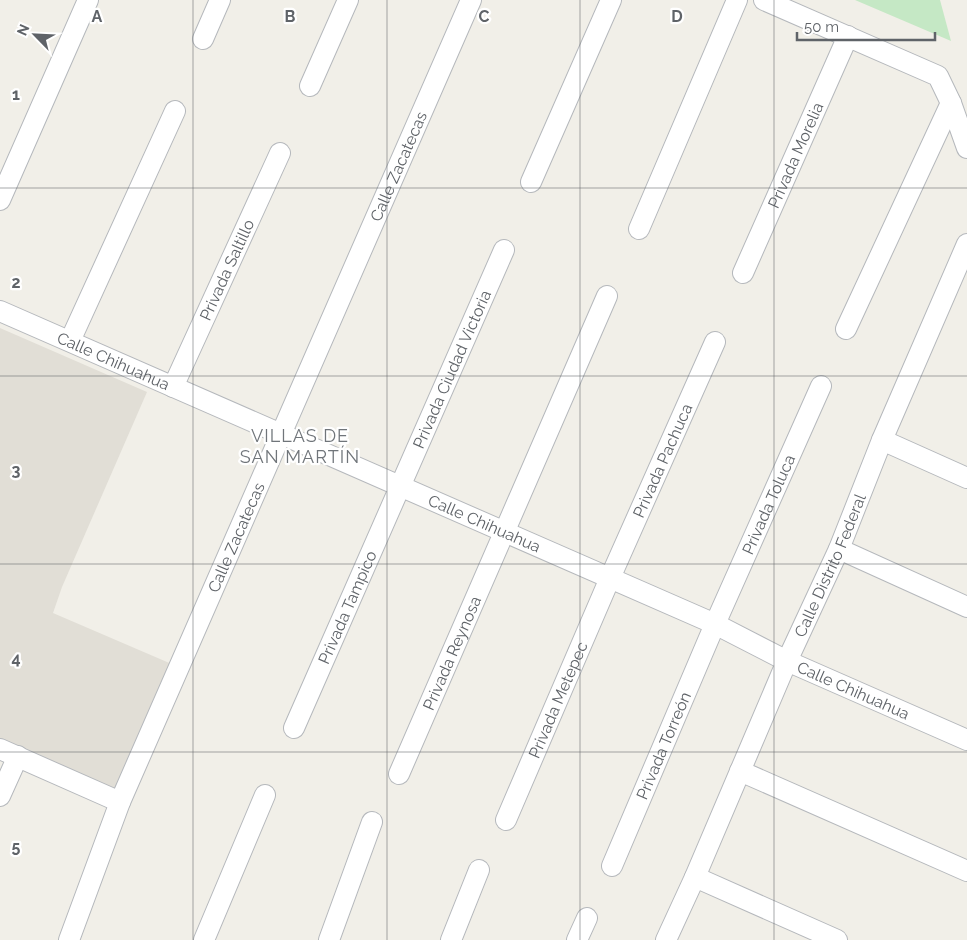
<svg xmlns="http://www.w3.org/2000/svg" width="967" height="940" font-family="Raleway,sans-serif">
  <style>
    .education { fill: #e1ded6 }
    .green { fill: #c5e8c5 }
    .lines { fill: none; stroke-linecap: round; stroke-linejoin: round }
    .minor-casing { stroke: #b5b8bc; stroke-width: 22 }
    .minor { stroke: #fff; stroke-width: 20 }
    .grid { fill: none; stroke: #5f6368; stroke-width: 1; stroke-opacity: 0.55 }
    .labels { text-anchor: middle; stroke-width: 4.5; stroke-linejoin: round; paint-order: stroke }
    .street-label { font-size: 16px; fill: #5f6368; stroke: #fff }
    .neighbourhood-label { font-size: 18px; letter-spacing: 1px; fill: #70757a; stroke: #fff }
    .grid-label { font-size: 16px; text-anchor: middle; font-weight: bold; fill: #5f6368; stroke: #fff; stroke-width: 4.5; stroke-linejoin: round; paint-order: stroke }
  </style>
  <rect width="100%" height="100%" fill="#f1efe8"/>
  <path class="education" d="M0,328L147,392L62,587L53,613L174,665L119,793L0,742Z"/>
  <path class="green" d="M855,0H940L951,41Z"/>
  <g class="lines">
    <defs>
      <g id="minor">
        <path d="M764,0L938,76L951,103L967,148"/>
        <path d="M203,39L220,0"/>
        <path d="M310,86L348,0"/>
        <path d="M531,182L611,0"/>
        <path d="M0,200L88,0"/>
        <path d="M639,229L737,0"/>
        <path id="s1" d="M743,273L848,36"/>
        <path id="s2" d="M0,311L715,624L787,661L967,740"/>
        <path d="M846,329L951,103"/>
        <path d="M70,341L175,111"/>
        <path id="s3" d="M173,387L280,153"/>
        <path d="M882,440L967,478"/>
        <path d="M839,549L967,607"/>
        <path id="s4" d="M294,728L504,250"/>
        <path d="M0,749L120,802"/>
        <path d="M740,771L967,871"/>
        <path id="s5" d="M399,774L607,296"/>
        <path d="M0,796L18,756"/>
        <path id="s6" d="M506,820L610,578L715,342"/>
        <path id="s7" d="M612,866L715,624L821,386"/>
        <path d="M695,877L837,940"/>
        <path id="s8" d="M69,940L120,802L471,0"/>
        <path d="M204,940L265,795"/>
        <path d="M329,940L372,822"/>
        <path d="M451,940L479,870"/>
        <path d="M577,940L587,918"/>
        <path id="s9" d="M666,940L695,877L787,661L839,549L882,440L967,244"/>
      </g>
    </defs>
    <use href="#minor" class="minor-casing"/>
    <use href="#minor" class="minor"/>
  </g>
  <path class="grid" d="M193,0V940M387,0V940M580,0V940M774,0V940M0,188H967M0,376H967M0,564H967M0,752H967"/>
  <g class="labels">
    <g class="street-label">
      <text dy="6" stroke="none"><textPath href="#s1" startOffset="129">Privada Morelia</textPath></text>
      <text dy="6" stroke="none"><textPath href="#s8" startOffset="841">Calle Zacatecas</textPath></text>
      <text dy="6" stroke="none"><textPath href="#s3" startOffset="129">Privada Saltillo</textPath></text>
      <text dy="6" stroke="none"><textPath href="#s2" startOffset="124">Calle Chihuahua</textPath></text>
      <text dy="6" stroke="none"><textPath href="#s4" startOffset="392">Privada Ciudad Victoria</textPath></text>
      <text dy="6" stroke="none"><textPath href="#s6" startOffset="392">Privada Pachuca</textPath></text>
      <text dy="6" stroke="none"><textPath href="#s7" startOffset="394">Privada Toluca</textPath></text>
      <text dy="6" stroke="none"><textPath href="#s2" startOffset="529">Calle Chihuahua</textPath></text>
      <text dy="6" stroke="none"><textPath href="#s8" startOffset="436">Calle Zacatecas</textPath></text>
      <text dy="6" stroke="none"><textPath href="#s9" startOffset="409">Calle Distrito Federal</textPath></text>
      <text dy="6" stroke="none"><textPath href="#s4" startOffset="132">Privada Tampico</textPath></text>
      <text dy="6" stroke="none"><textPath href="#s5" startOffset="132">Privada Reynosa</textPath></text>
      <text dy="6" stroke="none"><textPath href="#s2" startOffset="934">Calle Chihuahua</textPath></text>
      <text dy="6" stroke="none"><textPath href="#s6" startOffset="131">Privada Metepec</textPath></text>
      <text dy="6" stroke="none"><textPath href="#s7" startOffset="131">Privada Torreón</textPath></text>
    </g>
    <g class="neighbourhood-label">
      <text x="300" y="442">VILLAS DE<tspan x="300" dy="21">SAN MARTÍN</tspan></text>
    </g>
  </g>
  <g class="grid-label">
    <text x="97" y="22">A</text>
    <text x="290" y="22">B</text>
    <text x="484" y="22">C</text>
    <text x="677" y="22">D</text>
    <text x="16" y="100">1</text>
    <text x="16" y="288">2</text>
    <text x="16" y="476">3</text>
    <text x="16" y="664">4</text>
    <text x="16" y="852">5</text>
  </g>
  <g transform="translate(35 35) rotate(294)" stroke="#ffffff" stroke-width="4" paint-order="stroke">
  <path d="M0-4L9 19L0 12L-9 19Z" fill="#5f6368"/>
  <text y="-8" font-size="14" font-weight="bold" text-anchor="middle" fill="#5f6368">N</text>
  </g>
  <path d="M797 32v8h138v-8" fill="none" stroke="#5f6368" stroke-width="2.5"/>
  <text x="804" y="32" font-size="15" fill="#5f6368" stroke="#ffffff" stroke-width="4" paint-order="stroke">50 m</text>
</svg>
